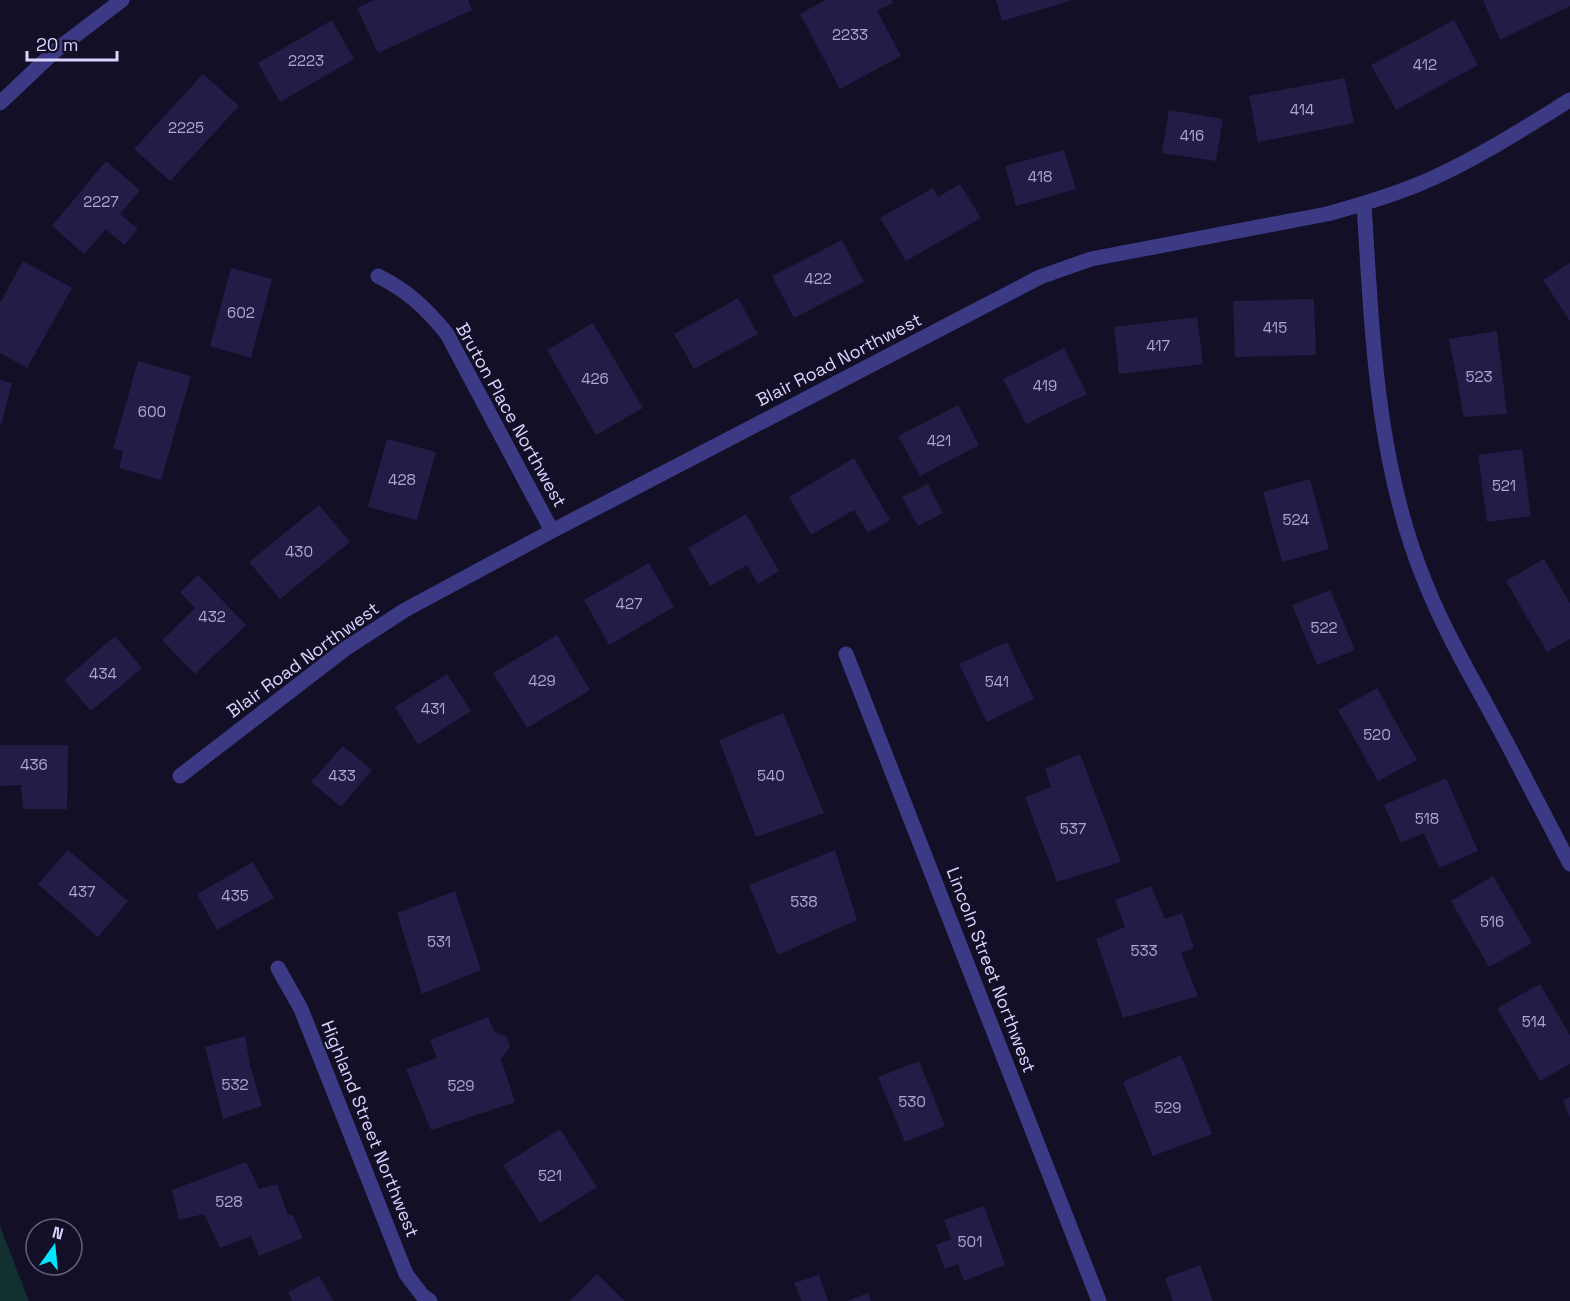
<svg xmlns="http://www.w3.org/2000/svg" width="1570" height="1301" font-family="'Space Grotesk',sans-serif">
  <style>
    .green { fill: #12302f }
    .building { fill: #241b47 }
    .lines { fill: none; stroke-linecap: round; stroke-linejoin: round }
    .minor { stroke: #3d3a85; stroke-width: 15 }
    .labels { text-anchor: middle; stroke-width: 4.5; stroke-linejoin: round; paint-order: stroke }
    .number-label { font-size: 15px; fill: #aca6d1 }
    .street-label { font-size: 18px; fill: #d9d4ff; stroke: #130f26 }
  </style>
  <rect width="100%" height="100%" fill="#130f26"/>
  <path class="green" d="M0,1226L3,1234L29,1301H0Z"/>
  <path class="building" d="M374,0H468L472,10L378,53L357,8Z
    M825,0H891L893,3L877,11L901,56L840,89L800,14Z
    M996,0H1070V1L1002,21Z
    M1483,0H1570V6L1500,40Z
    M332,20L354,59L280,102L258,63Z
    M1454,20L1478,65L1396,110L1371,65Z
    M203,74L239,106L170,181L134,149Z
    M1345,78L1354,123L1258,142L1249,96Z
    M1169,110L1223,119L1216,161L1162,153Z
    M1064,150L1076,189L1016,206L1005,166Z
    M106,161L140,190L120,214L138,229L124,245L106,229L84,254L52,226Z
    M960,184L981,218L906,261L880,218L933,188L938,197Z
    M842,240L864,282L794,318L772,276Z
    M23,261L72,288L27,368L0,353V303Z
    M1570,263V321L1543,280Z
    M231,268L272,279L251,358L210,346Z
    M738,298L758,334L694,369L674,334Z
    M1314,299L1316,355L1235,357L1233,301Z
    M1197,317L1203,364L1119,374L1114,327Z
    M593,323L643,408L596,435L547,350Z
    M1497,331L1507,414L1464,417L1449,339Z
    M1064,348L1087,394L1026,424L1003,379Z
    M138,361L191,376L161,480L119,468L123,451L113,449Z
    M0,380L12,383L1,425H0Z
    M958,405L979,445L920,476L898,436Z
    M387,439L436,452L417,520L368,507Z
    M1522,449L1531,516L1487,522L1478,455Z
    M854,458L890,520L868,533L854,510L811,535L789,497Z
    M1310,479L1329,549L1282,562L1263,492Z
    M928,484L943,513L918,526L902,497Z
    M319,505L350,542L280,599L249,562Z
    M746,514L779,571L758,584L747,565L710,586L688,548Z
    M1544,559L1570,603V639L1547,652L1506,581Z
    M649,563L674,607L609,645L584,600Z
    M198,575L246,625L195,674L162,640L195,608L180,592Z
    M1330,590L1355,650L1317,665L1292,605Z
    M557,635L590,690L527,728L493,673Z
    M115,636L142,668L91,711L64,680Z
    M1007,642L1034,699L987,722L959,664Z
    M447,674L471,711L418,745L395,707Z
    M1377,688L1417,760L1378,781L1338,710Z
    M783,713L824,813L756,837L719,740Z
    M0,745H68L67,809H23L21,785L0,786Z
    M343,746L372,770L341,807L311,782Z
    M1080,754L1121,862L1057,882L1025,797L1051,787L1045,769Z
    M1446,778L1478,851L1439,868L1424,833L1401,843L1384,805Z
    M68,850L128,901L98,937L38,884Z
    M835,850L857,920L778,955L749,885Z
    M253,862L274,898L217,930L197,894Z
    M1493,876L1532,943L1489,967L1451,901Z
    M1151,886L1165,919L1182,913L1194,948L1181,953L1198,996L1123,1018L1096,939L1125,927L1115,900Z
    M455,891L481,970L422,994L397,913Z
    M1540,984L1570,1035V1064L1540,1081L1497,1008Z
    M488,1017L494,1031L507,1037L510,1047L501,1059L515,1102L431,1130L406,1069L437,1058L430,1040Z
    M245,1036L250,1065L262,1106L223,1119L205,1047Z
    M1181,1055L1212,1134L1153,1156L1123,1082Z
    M919,1061L945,1126L905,1142L878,1077Z
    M1570,1097V1119L1563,1100Z
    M560,1129L597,1187L540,1223L503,1165Z
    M246,1162L259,1189L277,1184L288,1215L292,1214L303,1238L259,1256L251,1236L220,1248L204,1214L179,1220L172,1190Z
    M984,1206L1005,1265L964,1281L958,1264L945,1269L936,1245L951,1239L944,1220Z
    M1200,1265L1213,1301H1173L1165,1278Z
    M597,1274L625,1301H570Z
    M819,1275L828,1301H802L794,1283Z
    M319,1276L334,1301H292L288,1292Z
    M868,1293L871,1301H847Z"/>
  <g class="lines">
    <path class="minor" d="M0,103L55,51L122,0
      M1364,204C1372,331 1376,463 1425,582C1442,625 1464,664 1486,704C1515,757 1542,811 1570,864
      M378,276C408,291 426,308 447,334L552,531
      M846,654L1099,1301
      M180,776L345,649L405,610L552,531L1040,277L1091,259L1327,214C1360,205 1393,195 1424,182C1475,160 1523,129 1570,100
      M278,968L301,1009L406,1274L422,1295L430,1301"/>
  </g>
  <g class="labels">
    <g class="number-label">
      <text x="850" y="40">2233</text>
      <text x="306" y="66">2223</text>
      <text x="1425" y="70">412</text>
      <text x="1302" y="115">414</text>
      <text x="186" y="133">2225</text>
      <text x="1192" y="141">416</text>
      <text x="1040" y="182">418</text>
      <text x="101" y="207">2227</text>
      <text x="818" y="284">422</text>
      <text x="241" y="318">602</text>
      <text x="1275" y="333">415</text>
      <text x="1158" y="351">417</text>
      <text x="1479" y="382">523</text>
      <text x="595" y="384">426</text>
      <text x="1045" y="391">419</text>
      <text x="152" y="417">600</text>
      <text x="939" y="446">421</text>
      <text x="402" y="485">428</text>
      <text x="1504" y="491">521</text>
      <text x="1296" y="525">524</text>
      <text x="299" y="557">430</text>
      <text x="629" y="609">427</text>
      <text x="212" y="622">432</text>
      <text x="1324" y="633">522</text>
      <text x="103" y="679">434</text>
      <text x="542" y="686">429</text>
      <text x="997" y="687">541</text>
      <text x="433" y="714">431</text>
      <text x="1377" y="740">520</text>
      <text x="34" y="770">436</text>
      <text x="342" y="781">433</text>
      <text x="771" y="781">540</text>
      <text x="1427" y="824">518</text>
      <text x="1073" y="834">537</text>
      <text x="82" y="897">437</text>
      <text x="235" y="901">435</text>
      <text x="804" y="907">538</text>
      <text x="1492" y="927">516</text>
      <text x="439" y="947">531</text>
      <text x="1144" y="956">533</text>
      <text x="1534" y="1027">514</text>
      <text x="235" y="1090">532</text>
      <text x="461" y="1091">529</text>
      <text x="912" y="1107">530</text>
      <text x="1168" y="1113">529</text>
      <text x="550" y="1181">521</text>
      <text x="229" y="1207">528</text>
      <text x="970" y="1247">501</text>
    </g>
    <g class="street-label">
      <text transform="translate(839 360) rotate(-27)" y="6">Blair Road Northwest</text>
      <text transform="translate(511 415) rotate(61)" y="6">Bruton Place Northwest</text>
      <text transform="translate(303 660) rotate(-36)" y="6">Blair Road Northwest</text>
      <text transform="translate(991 970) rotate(69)" y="6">Lincoln Street Northwest</text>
      <text transform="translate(370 1129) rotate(68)" y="6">Highland Street Northwest</text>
    </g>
  </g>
  <g transform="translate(54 1247) rotate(15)"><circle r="28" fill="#130f26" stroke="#625e7d" stroke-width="1.5"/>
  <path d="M0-4.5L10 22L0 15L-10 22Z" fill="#00e5ff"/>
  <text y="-9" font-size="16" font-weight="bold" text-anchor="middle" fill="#d9d4ff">N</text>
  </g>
  <path d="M27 51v9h90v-9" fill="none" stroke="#d9d4ff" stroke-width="3"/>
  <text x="36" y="51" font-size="18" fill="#d9d4ff" stroke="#130f26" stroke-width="4.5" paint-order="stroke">20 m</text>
</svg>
